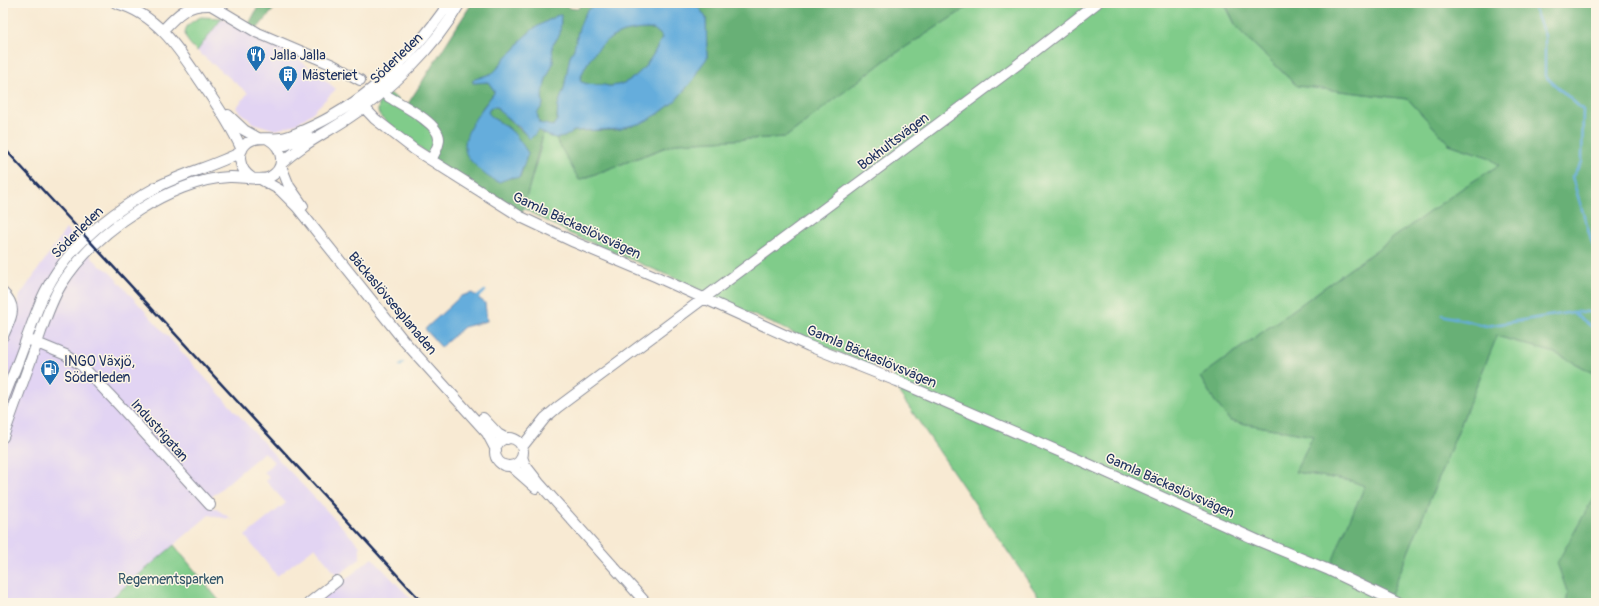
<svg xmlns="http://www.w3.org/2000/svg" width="1599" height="606" font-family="Pangolin,sans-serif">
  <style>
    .built { fill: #e2d4f3 }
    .green { fill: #80cc8a; stroke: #4e7e74 }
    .forest { fill: #68b076; stroke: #42706a }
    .water { fill: #65addc; stroke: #406e9d; fill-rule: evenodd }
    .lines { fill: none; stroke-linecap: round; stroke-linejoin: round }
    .stream { stroke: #65addc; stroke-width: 2.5 }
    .minor-casing { stroke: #8a8c98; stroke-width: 12 }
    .minor { stroke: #fff; stroke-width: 10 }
    .rail { stroke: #1b2f5e; stroke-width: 2.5 }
    .labels { text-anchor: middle; stroke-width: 3; stroke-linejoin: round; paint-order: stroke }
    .poi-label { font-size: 14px; fill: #1b2f5e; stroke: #fcf5e5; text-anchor: start }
    .street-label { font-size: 14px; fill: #1b2f5e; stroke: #fcf5e5 }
    .park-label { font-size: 14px; fill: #345669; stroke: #fcf5e5 }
  </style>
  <rect width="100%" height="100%" fill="#fcf5e5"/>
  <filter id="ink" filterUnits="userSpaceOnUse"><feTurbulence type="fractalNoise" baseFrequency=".025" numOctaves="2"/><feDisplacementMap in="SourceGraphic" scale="8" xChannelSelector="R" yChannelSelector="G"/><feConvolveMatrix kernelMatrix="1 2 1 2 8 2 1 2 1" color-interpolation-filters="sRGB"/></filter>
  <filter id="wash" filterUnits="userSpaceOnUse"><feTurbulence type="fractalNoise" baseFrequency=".012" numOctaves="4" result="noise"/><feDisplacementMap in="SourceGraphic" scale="16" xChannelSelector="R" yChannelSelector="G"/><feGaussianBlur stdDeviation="0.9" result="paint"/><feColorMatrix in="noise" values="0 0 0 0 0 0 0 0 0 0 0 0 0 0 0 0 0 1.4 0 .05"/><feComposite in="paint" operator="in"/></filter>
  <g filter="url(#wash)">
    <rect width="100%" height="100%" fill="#f8ead3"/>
    <path class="built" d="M222,18L291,53L336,89L311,114L296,124L276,130L253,123L236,108L248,93L197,51Z
      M66,229L100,266L108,270L279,460L360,546V559L337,576L315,547L277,576L245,536L286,503L266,481L269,478L264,472L274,462L264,452L209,499L210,505L233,520L209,515L106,603H3V351L17,311L19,297Z
      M372,558L415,603H310L341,583Z"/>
    <path class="green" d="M974,3H1224L1237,28L1297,86L1408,99L1449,144L1488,157L1499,165L1464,187L1200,377L1214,400L1230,421L1313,436L1296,472L1351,481L1365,486L1342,537L1391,594L1497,336L1555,353L1596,374V493L1558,563L1568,594L1566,603H1043L900,394L893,373L837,352L724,302L679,280L571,234L523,208L540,150L543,134L546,133L550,137H555L580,180L677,143L786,137L884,61Z
      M201,17L222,18L197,51C181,37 180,26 201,17Z
      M390,93L438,136L432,157C422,149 382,123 378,112C378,109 379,105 379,102Z
      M174,545L221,603H106Z"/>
    <path class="forest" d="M260,3H279L256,30L249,24Z
      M472,3H564L569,8L577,9L585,3H597L579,28L574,49L570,56L564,89L558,105L557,120L553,126L539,123L537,113L543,105L542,96L546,79L553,63L552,46L556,41L561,22L558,15L533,29L522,39L515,49L505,58L497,69L493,73L473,80V83L488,82L494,90V93L482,108L509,178L520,177L528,153L509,128L490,116L488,113L489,110L494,106C499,108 500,111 504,115C508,119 528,137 531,138L538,130L543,134L521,217L431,160L438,136L406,107Z
      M696,3H974L884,61L786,137L677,143L579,180L555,137H564L574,131L616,130L641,123L658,114L675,101L694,79L698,70L707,58L706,18Z
      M1225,3H1596V374L1555,353L1497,336L1389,599L1329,570L1342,537L1365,486L1351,481L1295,472L1313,436L1230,421L1214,400L1200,377L1464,187L1499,165L1488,157L1449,144L1408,99L1297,86L1237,28Z
      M654,29L661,35L662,38C651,60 638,83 612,86C608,87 606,85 603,85C593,85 590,85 581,82L580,79C588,57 605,35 629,31C637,29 646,29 654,29Z
      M1596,493V603H1566L1568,594L1557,563Z"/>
    <path class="water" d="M597,3H696L706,18L707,58L698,70L694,79L675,101L658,114L642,123L625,127L621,129L574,131L564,137L557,138L551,137L538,130L535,134L530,139L520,128L499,111L497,107H491L488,112C491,119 502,123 508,128C517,135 522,144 528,153L519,178L512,177L499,182C489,179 483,173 476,166C471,161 465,155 465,148C464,129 484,107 494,93V90L488,82L473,83V80L493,73L497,69L505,58L515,49L522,39L533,29L558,15H561L560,34L552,46L553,63L546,79L542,96L543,105L537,113L539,123L553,126L557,120L558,105L564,89L570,56L574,49L579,28L586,12ZM654,29L661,35L662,38C651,60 638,83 612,86C608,87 606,85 603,85C593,85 590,85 581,82L580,79C588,57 605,35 629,31C637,29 646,29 654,29Z
      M472,293L485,303L487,321L464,327L441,347L425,329L461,296Z"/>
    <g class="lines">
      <path class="stream" d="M1532,3L1545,36V76L1583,110L1582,162L1572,177L1596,255
        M476,298L485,291
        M1596,312H1573L1596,330
        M1442,315L1487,326L1573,312
        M400,366L403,363"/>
    </g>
  </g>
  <g filter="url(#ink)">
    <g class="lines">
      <defs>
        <path id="minor" d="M116,3C157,14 179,49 201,82C216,103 231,125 242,150
          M211,5L258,33L333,65L360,80
          M163,30C178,14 187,4 211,5
          M389,97C402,105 439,123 439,139C439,147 434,154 431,160
          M357,100L375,119L415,150L521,217L574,242L657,277L809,346L897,381L1086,463L1259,541L1329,570L1398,603
          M228,115L244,130L258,138
          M276,144L286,145L307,135
          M281,164C301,145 324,134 347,119C389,92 435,47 460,3
          M281,166L289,186L303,206
          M252,178C239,170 235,152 248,142C258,135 270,140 281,138C289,137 297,133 304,130C365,104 412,57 449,3
          M262,180L280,190L297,207L404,341L487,433L496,450
          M3,293C19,308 10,319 3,336
          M32,341L66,355L82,366L120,406L210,505
          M3,400C11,379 20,358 27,337C33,322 38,306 45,292C68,246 113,211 157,187C184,173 214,166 241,152
          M483,418L498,434L507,439
          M3,437C14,406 26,374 37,343C44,323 50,303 61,285C80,255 109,229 139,210C164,194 199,178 229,177C240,176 261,182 270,177C287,168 283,147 268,139
          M495 452a14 14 0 1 1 28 0a14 14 0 1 1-28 0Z
          M522,447L545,418L558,407L1017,65L1097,3
          M522,457L525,465L539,483L646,603
          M511,466L536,488
          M309,603L337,581"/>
      </defs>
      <use href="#minor" class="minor-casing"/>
      <use href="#minor" class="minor"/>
      <path class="rail" d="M3,147L423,603"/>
    </g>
  </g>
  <defs>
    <symbol id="restaurant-pin" viewBox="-11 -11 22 30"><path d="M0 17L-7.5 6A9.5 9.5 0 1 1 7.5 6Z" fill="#1f6fb2" stroke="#fcf5e5"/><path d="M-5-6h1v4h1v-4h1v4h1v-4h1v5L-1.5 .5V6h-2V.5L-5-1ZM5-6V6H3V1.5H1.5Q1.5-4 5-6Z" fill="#fff"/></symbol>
    <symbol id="building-pin" viewBox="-11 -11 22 30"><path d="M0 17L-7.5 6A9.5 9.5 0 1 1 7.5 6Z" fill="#1f6fb2" stroke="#fcf5e5"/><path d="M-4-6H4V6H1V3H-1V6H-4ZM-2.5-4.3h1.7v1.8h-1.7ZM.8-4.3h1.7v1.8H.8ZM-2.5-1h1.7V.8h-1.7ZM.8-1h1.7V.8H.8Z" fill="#fff"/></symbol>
    <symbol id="fuel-pin" viewBox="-11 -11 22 30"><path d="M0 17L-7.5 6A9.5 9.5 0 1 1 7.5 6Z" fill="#1f6fb2" stroke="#fcf5e5"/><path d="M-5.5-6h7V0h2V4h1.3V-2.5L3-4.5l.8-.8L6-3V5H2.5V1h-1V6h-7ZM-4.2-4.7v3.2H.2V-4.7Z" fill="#fff"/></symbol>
  </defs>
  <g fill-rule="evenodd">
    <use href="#restaurant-pin" x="245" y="44" width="22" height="30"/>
    <use href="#building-pin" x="277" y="64" width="22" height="30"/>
    <use href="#fuel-pin" x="39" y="358" width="22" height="30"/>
  </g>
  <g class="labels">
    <g class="poi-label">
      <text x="270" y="60">Jalla Jalla</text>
      <text x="302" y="80">Mästeriet</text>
      <text x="64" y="366">INGO Växjö,<tspan x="64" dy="16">Söderleden</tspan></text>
    </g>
    <g class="street-label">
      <text transform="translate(396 58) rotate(-44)" y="5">Söderleden</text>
      <text transform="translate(893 141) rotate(-37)" y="5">Bokhultsvägen</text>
      <text transform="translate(577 225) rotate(25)" y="5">Gamla Bäckaslövsvägen</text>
      <text transform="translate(77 232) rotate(-45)" y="5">Söderleden</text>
      <text transform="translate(393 303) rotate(50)" y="5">Bäckaslövsesplanaden</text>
      <text transform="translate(872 356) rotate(23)" y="5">Gamla Bäckaslövsvägen</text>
      <text transform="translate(160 430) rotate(48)" y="5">Industrigatan</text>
      <text transform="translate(1170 485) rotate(24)" y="5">Gamla Bäckaslövsvägen</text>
    </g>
    <g class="park-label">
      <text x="171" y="584">Regementsparken</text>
    </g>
  </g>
  <rect width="1599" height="606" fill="none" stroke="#fcf5e5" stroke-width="16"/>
</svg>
